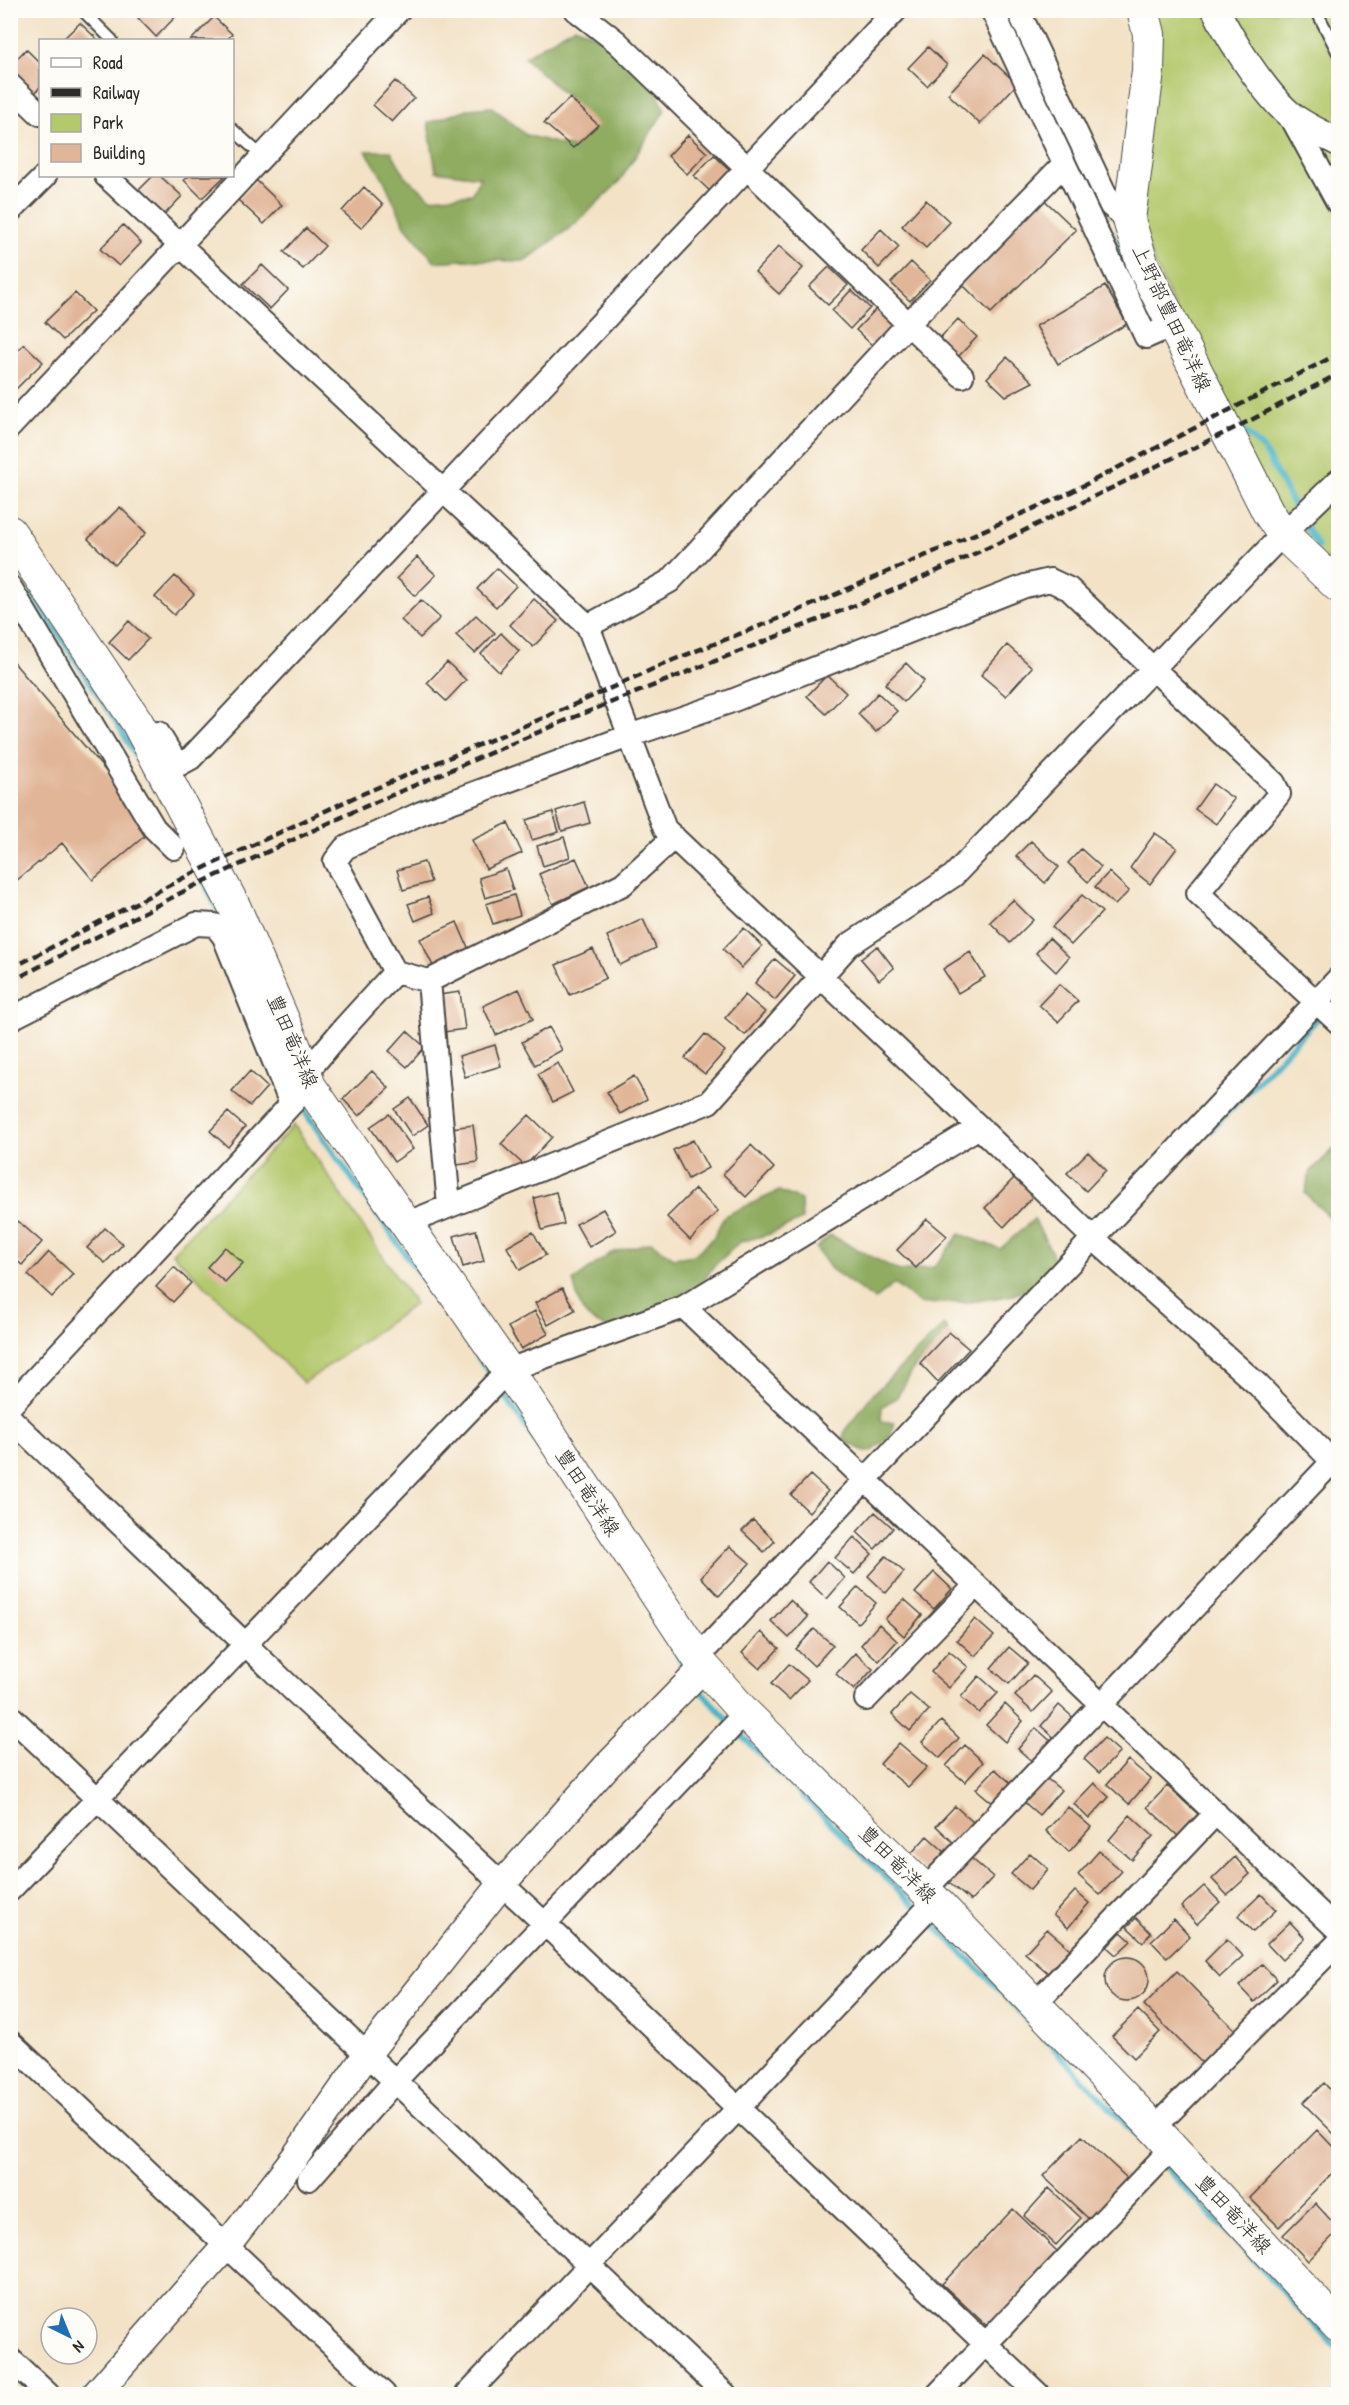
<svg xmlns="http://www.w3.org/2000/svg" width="1349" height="2405" font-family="'Patrick Hand','Klee One',sans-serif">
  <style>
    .green { fill: #b4c86c; stroke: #707a4c; stroke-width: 1.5 }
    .forest { fill: #8fac60; stroke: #5d6c46; stroke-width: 1.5 }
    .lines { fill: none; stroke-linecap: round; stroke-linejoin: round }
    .stream { stroke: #48b2c6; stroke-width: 6 }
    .building { fill: #e1b698 }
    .service-casing { stroke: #494642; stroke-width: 14 }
    .minor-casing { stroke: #494642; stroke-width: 26 }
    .tertiary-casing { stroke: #494642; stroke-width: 30 }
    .secondary-casing { stroke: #494642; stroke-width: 34 }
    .service { stroke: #fff; stroke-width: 10 }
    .minor { stroke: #fff; stroke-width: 22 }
    .tertiary { stroke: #fff; stroke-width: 27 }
    .secondary { stroke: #fff; stroke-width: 32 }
    .rail { stroke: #2b2b2b; stroke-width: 4.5; stroke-dasharray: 9 4.5; stroke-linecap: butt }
    .labels { text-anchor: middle; stroke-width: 5; stroke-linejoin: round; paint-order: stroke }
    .street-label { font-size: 20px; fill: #2b2b2b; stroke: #fdfcf7 }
  </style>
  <rect width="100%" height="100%" fill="#fdfcf7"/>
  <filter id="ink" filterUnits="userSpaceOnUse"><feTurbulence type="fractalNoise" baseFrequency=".0167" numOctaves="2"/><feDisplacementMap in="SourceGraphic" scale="12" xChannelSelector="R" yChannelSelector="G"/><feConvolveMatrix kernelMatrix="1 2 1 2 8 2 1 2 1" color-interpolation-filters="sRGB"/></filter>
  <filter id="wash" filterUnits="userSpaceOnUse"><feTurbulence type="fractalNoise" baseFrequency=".008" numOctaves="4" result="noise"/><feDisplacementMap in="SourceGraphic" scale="24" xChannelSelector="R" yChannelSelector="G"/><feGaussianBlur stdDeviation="1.35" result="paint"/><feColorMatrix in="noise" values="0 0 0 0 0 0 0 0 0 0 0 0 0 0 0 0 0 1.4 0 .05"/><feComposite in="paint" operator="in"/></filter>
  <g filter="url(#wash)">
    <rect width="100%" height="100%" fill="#f3e2c6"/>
    <path class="green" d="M1133,11H1338V586L1257,491L1130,208L1149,34Z
      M294,1125L415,1304L304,1383L172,1253Z"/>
    <path class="forest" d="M575,26L619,48L646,69L665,110L619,182L574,225L525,261L461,260L435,262L405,226L383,178L366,151H391L406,177L431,198L472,194L480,177L436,171L428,123L468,109L492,107L526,135L573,148L590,131L589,117L524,57Z
      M1338,1145V1239L1330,1218L1305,1193L1310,1172Z
      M779,1191L801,1200L802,1220L770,1234L740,1242L712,1268L704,1281L682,1298L614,1331C581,1318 582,1314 573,1281L611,1253L651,1242L674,1258L694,1255L714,1237L724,1216Z
      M1034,1219L1051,1251L1060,1273L1014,1295L970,1302L920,1304L894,1284L875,1300L831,1269L816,1248L830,1235L899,1271L934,1267L960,1234L1000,1249Z
      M944,1325L948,1330L915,1367L897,1397L882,1407L881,1421L895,1423L890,1437L871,1452L862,1450L843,1440L845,1430L872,1395Z"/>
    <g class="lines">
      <path class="stream" d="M1088,188L1127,265
        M1241,428L1264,450L1298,514
        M1303,522L1318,547
        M32,593L120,728L154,788
        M204,882L223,921
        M1329,1006L1338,997
        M300,1101L307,1115L493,1378
        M1209,1132L1322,1014
        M499,1387L545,1455
        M676,1651L687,1674
        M695,1684L742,1736L984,1974L1338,2350"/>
    </g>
    <g id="blocks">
      <path class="building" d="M145,10H182L156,37L138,18Z
        M214,17L232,34L227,40H191Z
        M80,23L98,40H62Z
        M928,47L947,65L927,86L908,68Z
        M26,49L40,63V87L35,93L10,70V66Z
        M985,54L1017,84L980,124L948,94Z
        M395,81L414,98L392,122L373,105Z
        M570,98L598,125L573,148L544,123Z
        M688,135L707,153L687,174L668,156Z
        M714,155L733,173L713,194L694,176Z
        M153,176H160L182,196L164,215L138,191Z
        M189,176H225L202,198L184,180Z
        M256,180L282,205L264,224L238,200Z
        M364,187L383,205L361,228L342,211Z
        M1037,193L1076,230L991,313L961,283Z
        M926,200L950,222L926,248L902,226Z
        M123,225L141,243L119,266L100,249Z
        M306,228L325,246L303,269L284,252Z
        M881,229L899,247L879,268L861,250Z
        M779,246L803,268L779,294L755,272Z
        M911,262L930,280L910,301L891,283Z
        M262,265L288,290L270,309L243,284Z
        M829,267L848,285L828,305L809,287Z
        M1105,286L1127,324L1058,364L1036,326Z
        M851,290L870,308L850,329L832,311Z
        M75,293L93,311L63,340L45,322Z
        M876,309L895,327L875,348L856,330Z
        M958,319L977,337L957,358L938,340Z
        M24,344L43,362L13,392L10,390V358Z
        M1007,357L1033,382L1006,396L987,378Z
        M120,507L146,533L115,565L88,539Z
        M417,557L436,575L415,596L397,578Z
        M497,568L516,586L496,607L477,589Z
        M175,576L194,594L174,615L155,597Z
        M534,599L558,621L533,647L510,625Z
        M421,600L440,618L420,638L401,620Z
        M476,615L495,633L475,653L456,635Z
        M129,621L148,639L128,660L109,642Z
        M501,633L519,651L499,672L481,654Z
        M1007,645L1032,667L1006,696L981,675Z
        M10,658L154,828L93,880L62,843L10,886Z
        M447,662L466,680L446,701L427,683Z
        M906,663L924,681L904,702L885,684Z
        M827,675L846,693L826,714L807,696Z
        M878,693L897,711L876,732L858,714Z
        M1213,784L1234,799L1216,824L1195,809Z
        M584,802L590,823L562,831L556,811Z
        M553,812L559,832L532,840L526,820Z
        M508,823L522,853L486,869L472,840Z
        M1155,833L1177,848L1150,884L1130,868Z
        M564,837L570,857L543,866L537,846Z
        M1031,841L1059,867L1045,883L1016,856Z
        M1081,849L1101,867L1088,882L1068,863Z
        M576,858L589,887L553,904L539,874Z
        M424,862L431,882L403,890L397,870Z
        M506,869L513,890L485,898L479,878Z
        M1109,872L1129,891L1115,905L1095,887Z
        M514,895L520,915L493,924L486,904Z
        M1082,895L1102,912L1071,945L1052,927Z
        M428,897L434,913L415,921L408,904Z
        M1013,900L1033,920L1010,943L990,922Z
        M643,919L656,948L620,965L607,936Z
        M457,922L470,952L434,968L420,939Z
        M744,928L762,946L741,968L723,949Z
        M1049,938L1069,957L1056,972L1036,953Z
        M877,946L894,968L879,980L861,959Z
        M593,949L606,978L570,995L556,965Z
        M970,952L985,977L958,993L943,969Z
        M775,959L795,976L775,1000L755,983Z
        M1059,984L1078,1001L1058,1022L1039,1005Z
        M519,989L533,1019L496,1035L483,1006Z
        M460,992L465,1029L444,1032L439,995Z
        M745,995L765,1012L745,1035L725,1018Z
        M549,1027L562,1050L535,1065L522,1042Z
        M407,1031L425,1047L407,1067L389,1051Z
        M705,1034L725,1051L705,1074L685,1058Z
        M495,1045L501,1066L465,1077L459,1056Z
        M558,1063L573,1092L553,1102L538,1074Z
        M250,1071L267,1087L250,1106L232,1091Z
        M372,1071L389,1088L359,1116L343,1099Z
        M634,1076L647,1099L620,1114L607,1092Z
        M410,1098L428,1125L412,1136L394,1109Z
        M228,1112L245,1127L228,1147L210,1131Z
        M389,1114L413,1149L394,1162L370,1127Z
        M529,1115L552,1137L525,1166L501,1144Z
        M473,1125L478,1162L457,1165L452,1128Z
        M693,1140L708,1168L688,1179L673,1150Z
        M751,1145L774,1168L746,1197L723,1174Z
        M1088,1152L1106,1170L1086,1191L1067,1173Z
        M1015,1177L1035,1194L1004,1227L985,1208Z
        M695,1189L718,1211L690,1240L667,1217Z
        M556,1192L564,1224L542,1230L534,1198Z
        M603,1209L616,1231L589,1247L576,1224Z
        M927,1219L947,1236L916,1268L897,1250Z
        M18,1221L42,1242L22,1265L10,1255V1229Z
        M105,1228L123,1244L105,1263L87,1248Z
        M476,1230L484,1261L463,1267L454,1236Z
        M533,1232L546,1255L520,1270L507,1247Z
        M225,1247L243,1263L225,1282L207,1267Z
        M49,1252L73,1274L52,1297L28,1275Z
        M174,1267L191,1283L173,1302L156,1287Z
        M562,1288L575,1310L548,1325L535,1303Z
        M535,1311L548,1334L521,1349L508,1327Z
        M949,1332L969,1349L938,1382L920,1363Z
        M810,1475L828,1491L809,1512L791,1495Z
        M875,1512L893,1528L875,1549L857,1532Z
        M753,1520L775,1541L764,1552L742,1531Z
        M854,1537L872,1554L854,1574L835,1558Z
        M730,1546L750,1563L719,1596L701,1577Z
        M886,1556L904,1572L886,1593L868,1576Z
        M827,1561L845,1578L827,1599L809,1582Z
        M934,1572L952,1589L934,1609L915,1593Z
        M858,1587L876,1603L858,1623L840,1607Z
        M904,1599L922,1615L904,1636L885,1619Z
        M790,1600L808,1617L789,1638L771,1621Z
        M975,1619L994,1636L975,1656L957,1640Z
        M879,1624L897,1641L879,1661L861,1645Z
        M814,1629L833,1645L814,1666L796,1649Z
        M761,1632L779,1648L760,1669L742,1653Z
        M1009,1647L1028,1663L1009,1684L991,1668Z
        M949,1651L968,1667L949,1688L931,1672Z
        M855,1653L873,1669L854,1690L836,1674Z
        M789,1664L808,1680L789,1700L771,1684Z
        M1033,1675L1052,1692L1033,1712L1015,1696Z
        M979,1676L998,1693L979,1713L961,1697Z
        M910,1694L929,1710L910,1731L892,1714Z
        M1005,1704L1023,1721L1005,1742L986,1725Z
        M1059,1705L1077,1721L1059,1742L1041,1726Z
        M941,1721L959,1738L940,1758L922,1742Z
        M1036,1728L1055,1745L1036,1765L1018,1749Z
        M1104,1738L1120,1752L1099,1773L1084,1759Z
        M899,1743L927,1767L908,1787L880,1764Z
        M965,1745L983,1762L965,1782L946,1766Z
        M1128,1760L1151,1779L1129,1804L1107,1784Z
        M995,1769L1013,1785L995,1805L976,1789Z
        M1046,1778L1061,1790L1039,1815L1024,1802Z
        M1094,1783L1109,1797L1089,1819L1074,1804Z
        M1167,1786L1198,1814L1178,1836L1147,1807Z
        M955,1806L973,1822L954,1843L936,1826Z
        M1068,1807L1091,1827L1069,1852L1046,1831Z
        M1130,1815L1153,1836L1132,1860L1109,1840Z
        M927,1836L945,1852L926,1873L908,1857Z
        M1099,1851L1122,1871L1100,1895L1078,1875Z
        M1030,1853L1048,1869L1030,1890L1011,1874Z
        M970,1857L993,1877L971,1901L948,1882Z
        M1235,1857L1250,1874L1227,1895L1212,1879Z
        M1204,1886L1220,1902L1197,1924L1181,1907Z
        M1075,1891L1089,1903L1068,1928L1053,1915Z
        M1261,1894L1276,1910L1253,1932L1238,1916Z
        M1136,1918L1151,1933L1143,1942L1127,1927Z
        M1174,1919L1190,1936L1167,1958L1151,1941Z
        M1290,1922L1305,1938L1282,1960L1267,1944Z
        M1047,1929L1070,1949L1048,1973L1025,1953Z
        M1121,1932L1131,1941L1116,1955L1107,1947Z
        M1227,1939L1243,1956L1220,1977L1205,1961Z
        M1105 1979a22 22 0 1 1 44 0a22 22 0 1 1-44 0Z
        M1262,1964L1277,1980L1254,2002L1239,1986Z
        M1177,1971L1236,2031L1203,2064L1144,2005Z
        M1138,2010L1160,2032L1134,2058L1112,2036Z
        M1324,2083L1338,2098V2138L1303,2103Z
        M1317,2130L1338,2152V2167L1279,2227L1250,2198Z
        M1082,2136L1128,2179L1090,2220L1043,2176Z
        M1049,2188L1081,2218L1056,2245L1024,2216Z
        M1315,2203L1338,2228V2231L1308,2261L1283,2235Z
        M1013,2209L1059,2253L988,2327L942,2284Z"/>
    </g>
  </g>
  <g filter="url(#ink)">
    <use href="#blocks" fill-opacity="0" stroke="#494642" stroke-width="1.5"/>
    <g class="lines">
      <defs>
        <path id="service" d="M82,10L112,40
          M1316,10L1338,53
          M232,129L262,156"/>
        <path id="minor" d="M576,10L617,42L962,376
          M992,10L1146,337L1173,325
          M1018,10L1111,206L1129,220
          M10,85L40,114
          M1290,115L1338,203
          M106,176L588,626L665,829L979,1127L1093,1238L1258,1385L1338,1467
          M10,211L45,176
          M10,427L399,10
          M10,587L154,828L174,848
          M588,626L670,581L908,324L1064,164
          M158,733L172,756L180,764L191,758L896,10
          M395,972L429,981L623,884L674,837
          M429,981L449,1206
          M10,1019L196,924L215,925L224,937L291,1104
          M306,1073L344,1028L395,972L335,861L345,848L421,813L629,736L729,702L1025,586L1050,580L1069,589L1274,783L1279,794L1198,893L1338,1022
          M405,1224L709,1102L849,945L953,876L1283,534L1338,481
          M684,1307L1338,1930
          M10,1406L309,1085
          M10,1418L292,1689L544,1923L1038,2394
          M698,1657L1338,979
          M866,1699L976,1585
          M10,1716L725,2394
          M10,1890L508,1370L684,1307L979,1127
          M925,1890L1338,1456
          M1035,2004L1216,1813
          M10,2042L384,2394
          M1154,2128L1338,1943
          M309,2179L395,2081L745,1713
          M10,2359L48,2394
          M467,2394L935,1901
          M938,2394L1172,2148"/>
        <path id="tertiary" d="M1216,10C1231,41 1264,92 1289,114C1303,126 1323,134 1338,142
          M96,2394L227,2245L295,2157L367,2054L502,1884L606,1767L704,1667"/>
        <path id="secondary" d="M1143,10L1149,34L1148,71L1129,220L1143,266L1268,512L1283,534L1338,586
          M10,532L137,722L235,908L306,1073L309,1085L508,1370L704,1667L745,1713L925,1890L1154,2128L1338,2326"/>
      </defs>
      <use href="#service" class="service-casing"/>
      <use href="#minor" class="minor-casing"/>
      <use href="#tertiary" class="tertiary-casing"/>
      <use href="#secondary" class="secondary-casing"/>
      <use href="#service" class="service"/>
      <use href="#minor" class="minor"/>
      <use href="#tertiary" class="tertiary"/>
      <use href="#secondary" class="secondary"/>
      <path class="rail" d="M10,969L187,876L355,797L562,710L673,660L788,615L1065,495L1338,354
        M10,982L194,886L357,810L567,720L906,585L1007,539L1253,419L1338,374"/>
    </g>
  </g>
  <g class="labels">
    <g class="street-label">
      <text transform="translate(1172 318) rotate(65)" y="7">上野部豊田竜洋線</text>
      <text transform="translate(293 1041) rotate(67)" y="7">豊田竜洋線</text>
      <text transform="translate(588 1492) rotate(57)" y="7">豊田竜洋線</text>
      <text transform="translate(898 1864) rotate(45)" y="7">豊田竜洋線</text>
      <text transform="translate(1234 2214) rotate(47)" y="7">豊田竜洋線</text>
    </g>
  </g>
  <rect width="1349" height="2405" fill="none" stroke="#fdfcf7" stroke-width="36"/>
  <rect x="39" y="39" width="195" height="138" fill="#fdfcf7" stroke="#a9a8a5" stroke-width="1.5"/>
  <rect x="51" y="58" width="30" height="9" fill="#ffffff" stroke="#a9a8a5" stroke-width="1.5"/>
  <text x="93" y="69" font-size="18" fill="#2b2b2b">Road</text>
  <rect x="51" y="88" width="30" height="9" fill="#2b2b2b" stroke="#a9a8a5" stroke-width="1.5"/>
  <text x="93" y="99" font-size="18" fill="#2b2b2b">Railway</text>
  <rect x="51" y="114" width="30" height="18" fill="#b4c86c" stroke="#a9a8a5" stroke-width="1.5"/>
  <text x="93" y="129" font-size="18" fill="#2b2b2b">Park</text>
  <rect x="51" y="144" width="30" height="18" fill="#e1b698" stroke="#a9a8a5" stroke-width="1.5"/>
  <text x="93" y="159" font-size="18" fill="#2b2b2b">Building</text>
  <g transform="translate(69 2336) rotate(137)"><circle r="28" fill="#fdfcf7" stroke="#a9a8a5" stroke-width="1.5"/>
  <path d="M0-4.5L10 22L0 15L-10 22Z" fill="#1f6fb2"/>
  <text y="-9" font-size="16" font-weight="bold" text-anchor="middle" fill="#2b2b2b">N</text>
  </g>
</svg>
